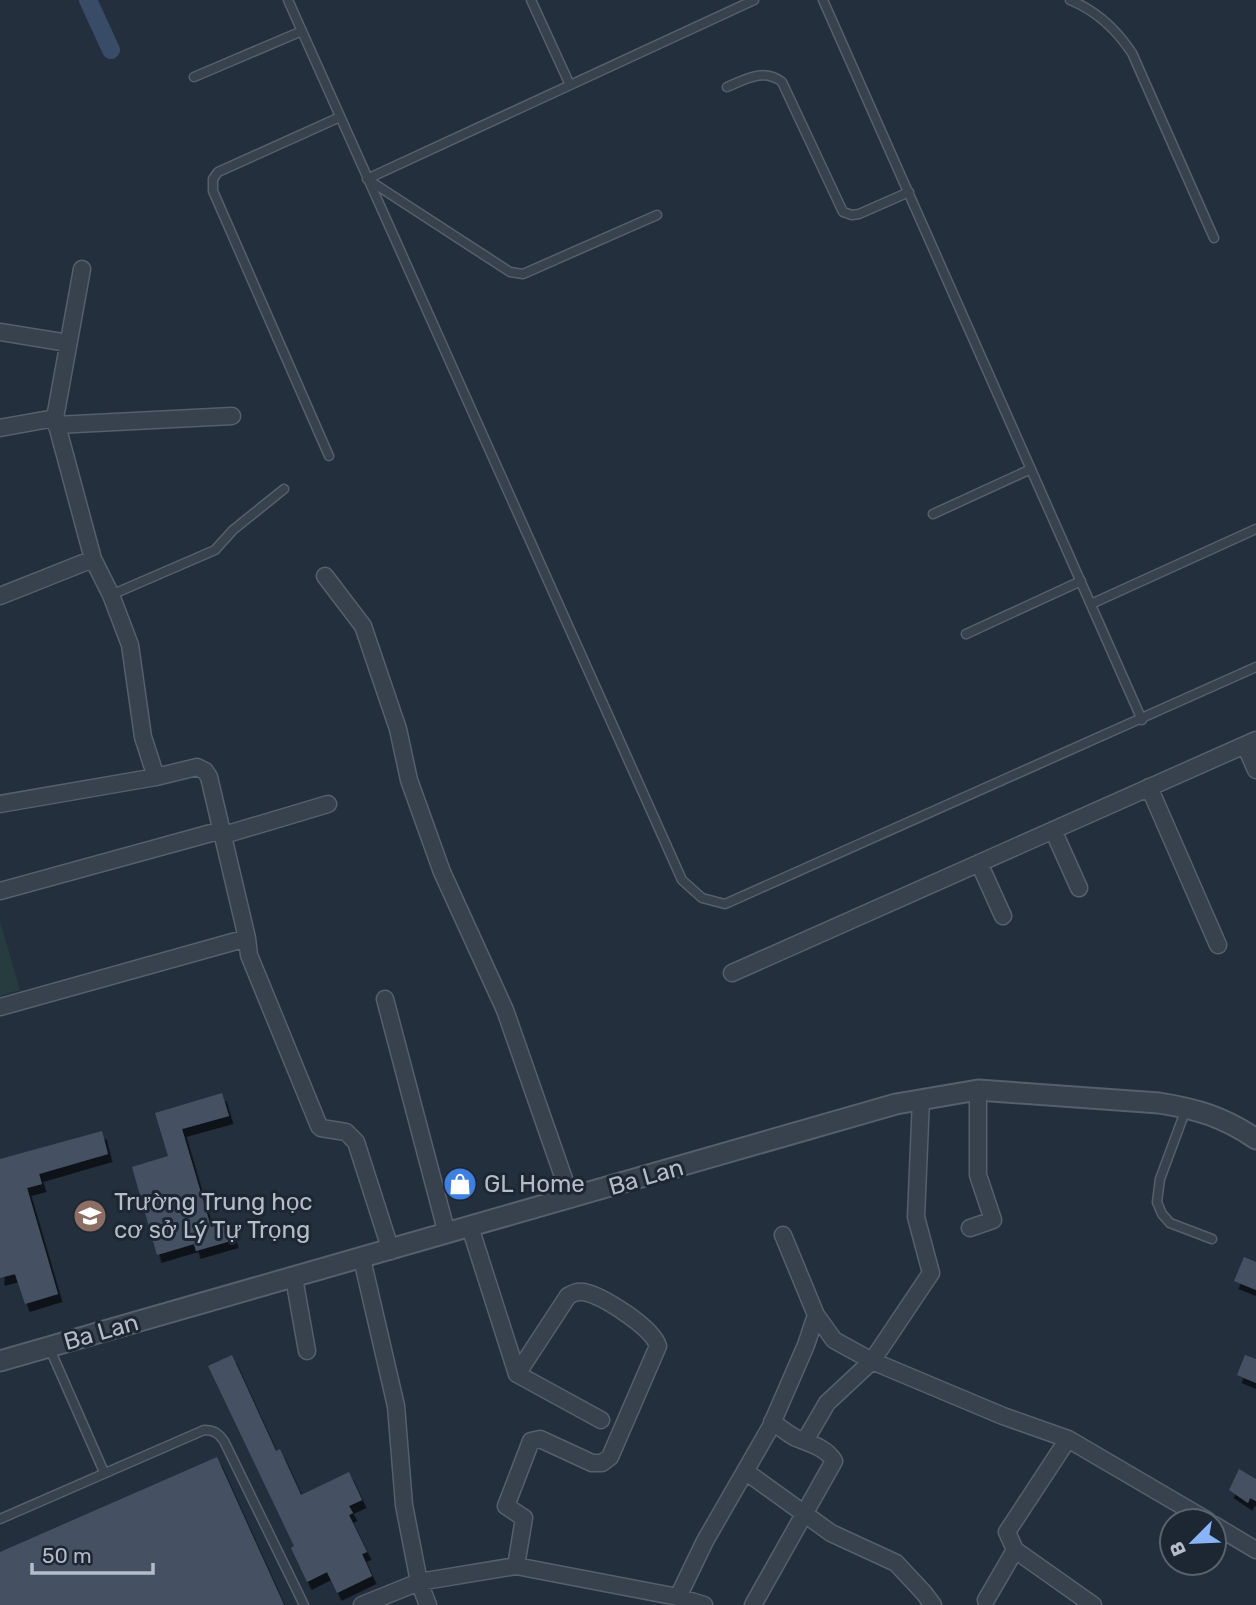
<svg xmlns="http://www.w3.org/2000/svg" width="1256" height="1605" font-family="Rubik,sans-serif">
  <style>
    .green { fill: #263c3f }
    .lines { fill: none; stroke-linecap: round; stroke-linejoin: round }
    .canal { stroke: #394c67; stroke-width: 18 }
    .building { fill: #455162; filter: url(#shadow) }
    .service-casing { stroke: #565f6c; stroke-width: 11 }
    .minor-casing { stroke: #565f6c; stroke-width: 19 }
    .tertiary-casing { stroke: #565f6c; stroke-width: 23 }
    .service { stroke: #38414e; stroke-width: 8 }
    .minor { stroke: #38414e; stroke-width: 16 }
    .tertiary { stroke: #38414e; stroke-width: 19 }
    .labels { text-anchor: middle; stroke-width: 6; stroke-linejoin: round; paint-order: stroke }
    .street-label { font-size: 24px; fill: #b4bcc9; stroke: #1d2633 }
    .poi-label { font-size: 24px; fill: #b4bcc9; stroke: #1d2633; text-anchor: start }
  </style>
  <defs>
    <filter id="shadow"><feDropShadow dx="4.5" dy="8" stdDeviation="0" flood-color="#0009"/></filter>
  </defs>
  <rect width="100%" height="100%" fill="#242f3e"/>
  <path class="green" d="M0,921L20,990L0,996Z"/>
  <g class="lines">
    <path class="canal" d="M88,0L111,50"/>
  </g>
  <path class="building" d="M222,1093L229,1116L182,1129L211,1227L229,1222L234,1240L196,1251L194,1244L157,1255L132,1167L168,1156L155,1113Z
    M102,1131L108,1154L39,1174L42,1184L27,1188L58,1294L25,1304L15,1274L0,1278V1159Z
    M1244,1257L1256,1262V1290L1234,1281Z
    M232,1355L276,1451L280,1449L301,1495L349,1472L362,1500L349,1506L353,1513L349,1515L367,1552L362,1554L372,1576L337,1593L327,1572L307,1582L291,1548L294,1546L208,1366Z
    M1245,1355L1256,1359V1383L1237,1375Z
    M217,1457L284,1605H0V1552Z
    M1239,1469L1256,1479V1501L1250,1498L1248,1503L1229,1490Z"/>
  <g class="lines">
    <defs>
      <path id="service" d="M288,0L682,880L702,898L725,904L1256,667
        M531,0L570,85
        M823,0L1142,720
        M1070,0C1097,11 1116,29 1132,53L1214,238
        M194,77L302,31
        M727,87C746,79 764,68 782,82L843,212L852,215L859,214L909,192
        M367,179L754,0
        M367,179L510,272L523,274L657,215
        M329,456L213,191V179L218,172L340,117
        M933,514L1031,469
        M111,595L215,550L233,530L284,489
        M1091,604L1256,529
        M966,634L1081,581
        M1186,1109L1160,1179L1157,1202L1162,1214L1170,1223L1212,1239
        M49,1347L104,1472
        M0,1519L204,1430C214,1430 218,1433 224,1441L304,1605"/>
      <path id="minor" d="M0,332L68,343
        M55,418L82,269
        M56,425L232,416
        M0,428L55,418L93,559L111,595L130,645L143,737L156,777L197,767L205,771L209,777L247,938L249,955L319,1126L321,1128L346,1132L356,1142L391,1251
        M325,576L363,626L398,729L409,780L442,872L505,1010L571,1199
        M0,596L93,559
        M1245,745L1256,770
        M1149,787L1218,945
        M0,804L156,777
        M1053,830L1079,888
        M224,835L328,804
        M979,863L1003,916
        M0,891L222,830
        M732,973L1256,740
        M385,999L447,1234
        M0,1007L247,938
        M470,1227L517,1374L601,1420
        M970,1228L993,1220L978,1175V1090
        M783,1235L816,1315L834,1340L872,1361L1003,1416L1068,1439L1208,1521
        M362,1259L396,1406L404,1505L419,1582L428,1605
        M294,1278L307,1351
        M806,1439L827,1403L872,1361L931,1273L916,1217L921,1099
        M745,1471L831,1533L896,1563L924,1593L933,1605
        M1214,1525L1256,1550
        M1015,1550L1093,1605
        M516,1566L524,1518L506,1506L531,1441L540,1439L592,1463H602L610,1457L658,1346C652,1327 603,1296 584,1292C577,1291 573,1293 568,1296L517,1374
        M678,1597L705,1541L770,1428L806,1345L816,1315
        M986,1600L1015,1550L1007,1532L1068,1439
        M362,1605L419,1582L516,1566L678,1597L704,1605
        M753,1605L834,1461C827,1448 809,1443 796,1438C788,1434 780,1427 772,1422"/>
      <path id="tertiary" d="M0,1361L896,1104L978,1090L1159,1103C1197,1109 1224,1117 1256,1139"/>
    </defs>
    <use href="#service" class="service-casing"/>
    <use href="#minor" class="minor-casing"/>
    <use href="#tertiary" class="tertiary-casing"/>
    <use href="#service" class="service"/>
    <use href="#minor" class="minor"/>
    <use href="#tertiary" class="tertiary"/>
  </g>
  <defs>
    <symbol id="shop-disc" viewBox="-11 -11 22 22"><circle r="9.5" fill="#3f7fe0" stroke="#1d2633"/><path d="M-5-2.5h2.3a2.7 3.5 0 0 1 5.4 0H5L5.5 6h-11ZM-1.5-2.5h3a1.5 2.3 0 0 0-3 0Z" fill="#fff"/></symbol>
    <symbol id="school-disc" viewBox="-11 -11 22 22"><circle r="9.5" fill="#8d6e63" stroke="#1d2633"/><path d="M0-5L7-2L0 1L-7-2ZM-4 1L0 2.5L4 1V4Q0 6-4 4Z" fill="#fff"/></symbol>
  </defs>
  <g fill-rule="evenodd">
    <use href="#shop-disc" x="441" y="1165" width="38" height="38"/>
    <use href="#school-disc" x="71" y="1197" width="38" height="38"/>
  </g>
  <g class="labels">
    <g class="street-label">
      <text transform="translate(646 1177) rotate(-16)" y="8">Ba Lan</text>
      <text transform="translate(101 1332) rotate(-16)" y="8">Ba Lan</text>
    </g>
    <g class="poi-label">
      <text x="484" y="1192">GL Home</text>
      <text x="114" y="1210">Trường Trung học<tspan x="114" dy="28">cơ sở Lý Tự Trọng</tspan></text>
    </g>
  </g>
  <g transform="translate(1193 1542) rotate(246)"><circle r="33" fill="#1d2633" stroke="#59626f" stroke-width="2"/>
  <path d="M0-5L12 26L0 18L-12 26Z" fill="#8ab4f8"/>
  <text y="-10" font-size="19" font-weight="bold" text-anchor="middle" fill="#b4bcc9">B</text>
  </g>
  <path d="M32 1563v10h121v-10" fill="none" stroke="#b4bcc9" stroke-width="3.5"/>
  <text x="42" y="1563" font-size="21" fill="#b4bcc9" stroke="#1d2633" stroke-width="5" paint-order="stroke">50 m</text>
</svg>
